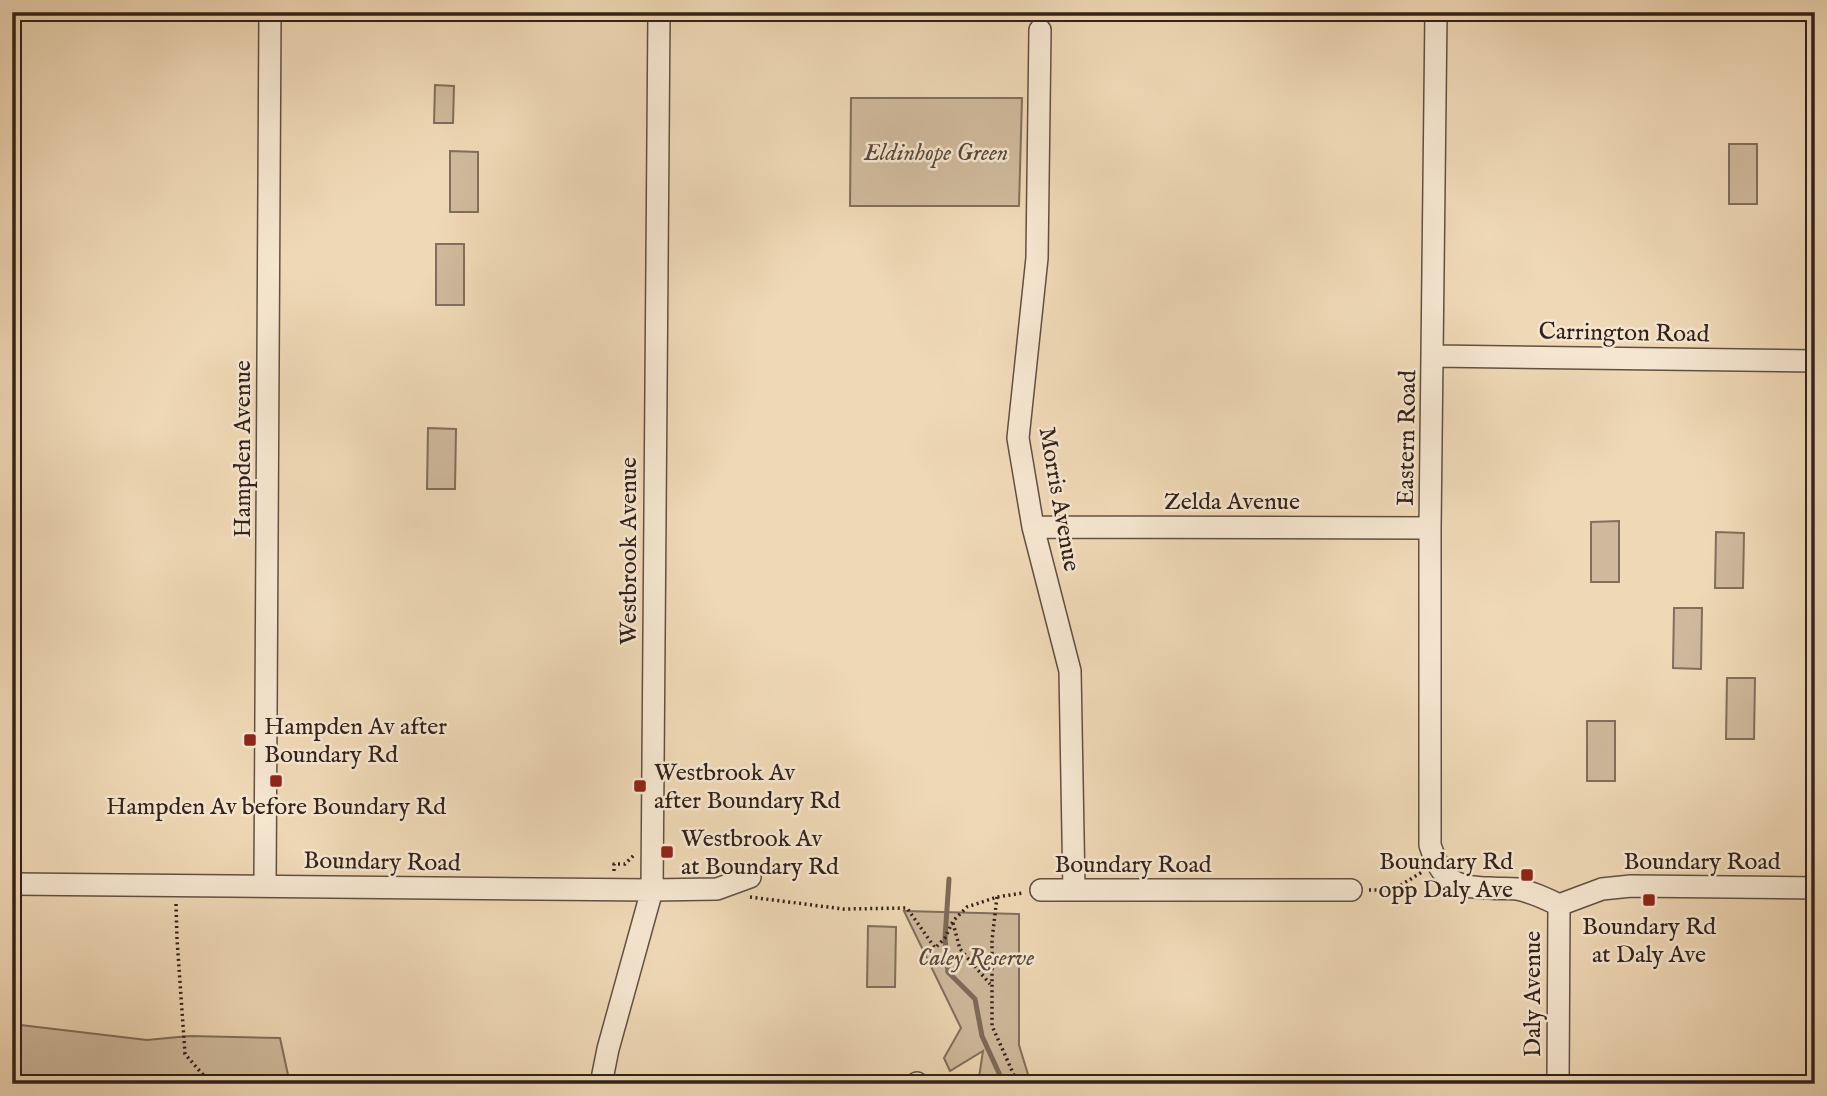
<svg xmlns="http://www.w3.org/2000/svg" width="1827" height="1096" font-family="'IM FELL English',serif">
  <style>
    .green { fill: #cfb99c; stroke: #816e5c; stroke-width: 2 }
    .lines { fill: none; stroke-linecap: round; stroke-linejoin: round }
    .stream { stroke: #7d6a58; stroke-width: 5 }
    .minor-casing { stroke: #625042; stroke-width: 24 }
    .path { stroke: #33221b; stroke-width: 3.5; stroke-dasharray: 2 3.5; stroke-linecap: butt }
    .minor { stroke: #f5e6d0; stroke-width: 21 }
    .poi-dot { fill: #8f2418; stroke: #f5e6d0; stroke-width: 2.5 }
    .labels { text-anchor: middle; stroke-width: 5; stroke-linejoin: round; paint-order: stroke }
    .park-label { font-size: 24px; font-style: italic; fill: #5a483b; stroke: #f5e6d0 }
    .street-label { font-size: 24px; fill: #33221b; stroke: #f5e6d0 }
    .poi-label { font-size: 24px; fill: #33221b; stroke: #f5e6d0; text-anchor: start }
  </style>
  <rect width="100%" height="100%" fill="#efd8b6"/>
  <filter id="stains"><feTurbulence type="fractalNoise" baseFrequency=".00286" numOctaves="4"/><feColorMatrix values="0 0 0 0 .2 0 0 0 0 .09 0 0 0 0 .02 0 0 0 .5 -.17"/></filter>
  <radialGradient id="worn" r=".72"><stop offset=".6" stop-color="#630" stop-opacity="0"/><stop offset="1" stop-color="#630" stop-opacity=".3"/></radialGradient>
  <path class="green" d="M435,85L454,86L453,123H434Z
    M851,98H1022L1019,206H850Z
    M1729,144H1757V204H1729Z
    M450,151L478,152V212H450Z
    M436,244H464V305H436Z
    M428,428L456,429L455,489H427Z
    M1619,521V582H1591V522Z
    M1716,532L1744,533L1743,588H1715Z
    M1674,608H1702L1701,669L1673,668Z
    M1727,678H1755L1754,739H1726Z
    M1587,721H1615V781H1587Z
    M904,911L1019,914V1045L1031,1084H978L983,1051L950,1071L944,1058L961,1028Z
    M868,926L896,927L895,987H867Z
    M12,1024L147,1040L189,1036L280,1038L290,1084H12Z"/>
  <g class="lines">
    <path class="stream" d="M949,879L945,938L948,972L975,999L982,1036L1004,1084"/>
    <defs>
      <path id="minor" d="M1436,12L1430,528V845C1441,879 1453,888 1490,888C1499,889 1509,888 1517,889C1532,892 1545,898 1559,905L1602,889L1631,886L1815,888
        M1040,30L1037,258L1018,438L1033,527L1070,671L1074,890
        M1433,356L1815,361
        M1033,527L1430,528
        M12,884L652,890L717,889L750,877
        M265,886L270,12
        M1041,890H1351
        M601,1084L608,1049L652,890L659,12
        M917,1084V1083
        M1558,1084L1559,905"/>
    </defs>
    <use href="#minor" class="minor-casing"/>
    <path class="path" d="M614,871V864H625L634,855
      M1369,890H1393L1422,872
      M750,897L843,909L907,908L935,948L945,938L953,921L967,907L997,897L1023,893
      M997,897L992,940V1026L1018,1084
      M176,904L177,939L185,1054L211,1084
      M953,923L960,949L990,984"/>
    <use href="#minor" class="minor"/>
  </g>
  <g class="poi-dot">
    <rect x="243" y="733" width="14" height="14" rx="3.5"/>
    <rect x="269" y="774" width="14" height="14" rx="3.5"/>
    <rect x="633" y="779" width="14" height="14" rx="3.5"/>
    <rect x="660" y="845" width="14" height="14" rx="3.5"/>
    <rect x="1520" y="868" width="14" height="14" rx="3.5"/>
    <rect x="1642" y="893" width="14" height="14" rx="3.5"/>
  </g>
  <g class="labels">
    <g class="park-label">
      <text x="936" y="160">Eldinhope Green</text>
      <text x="976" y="965">Caley Reserve</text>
    </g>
    <g class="street-label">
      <text transform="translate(1624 332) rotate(1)" y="8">Carrington Road</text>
      <text transform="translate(1406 438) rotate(-89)" y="8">Eastern Road</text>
      <text transform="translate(242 449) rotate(-90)" y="8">Hampden Avenue</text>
      <text transform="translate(1060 499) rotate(80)" y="8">Morris Avenue</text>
      <text x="1232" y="509">Zelda Avenue</text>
      <text transform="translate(628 551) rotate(-90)" y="8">Westbrook Avenue</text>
      <text transform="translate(382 861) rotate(1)" y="8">Boundary Road</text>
      <text x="1702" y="869">Boundary Road</text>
      <text x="1133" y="872">Boundary Road</text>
      <text transform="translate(1532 994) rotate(-90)" y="8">Daly Avenue</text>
    </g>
    <g class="poi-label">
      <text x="264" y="734">Hampden Av after<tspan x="264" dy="28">Boundary Rd</tspan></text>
      <text x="654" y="780">Westbrook Av<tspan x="654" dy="28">after Boundary Rd</tspan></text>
      <text x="276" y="814" text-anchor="middle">Hampden Av before Boundary Rd</text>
      <text x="681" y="846">Westbrook Av<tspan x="681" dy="28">at Boundary Rd</tspan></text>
      <text x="1513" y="869" text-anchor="end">Boundary Rd<tspan x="1513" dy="28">opp Daly Ave</tspan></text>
      <text x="1649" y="934" text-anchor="middle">Boundary Rd<tspan x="1649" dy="28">at Daly Ave</tspan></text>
    </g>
  </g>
  <rect width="1827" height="1096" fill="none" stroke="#efd8b6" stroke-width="42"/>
  <rect x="14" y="14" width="1799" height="1068" fill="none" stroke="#33221b" stroke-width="3.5"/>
  <rect x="21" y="21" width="1785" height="1054" fill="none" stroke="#33221b" stroke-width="2"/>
  <rect width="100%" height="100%" filter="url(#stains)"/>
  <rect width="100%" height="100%" fill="url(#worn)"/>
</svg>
